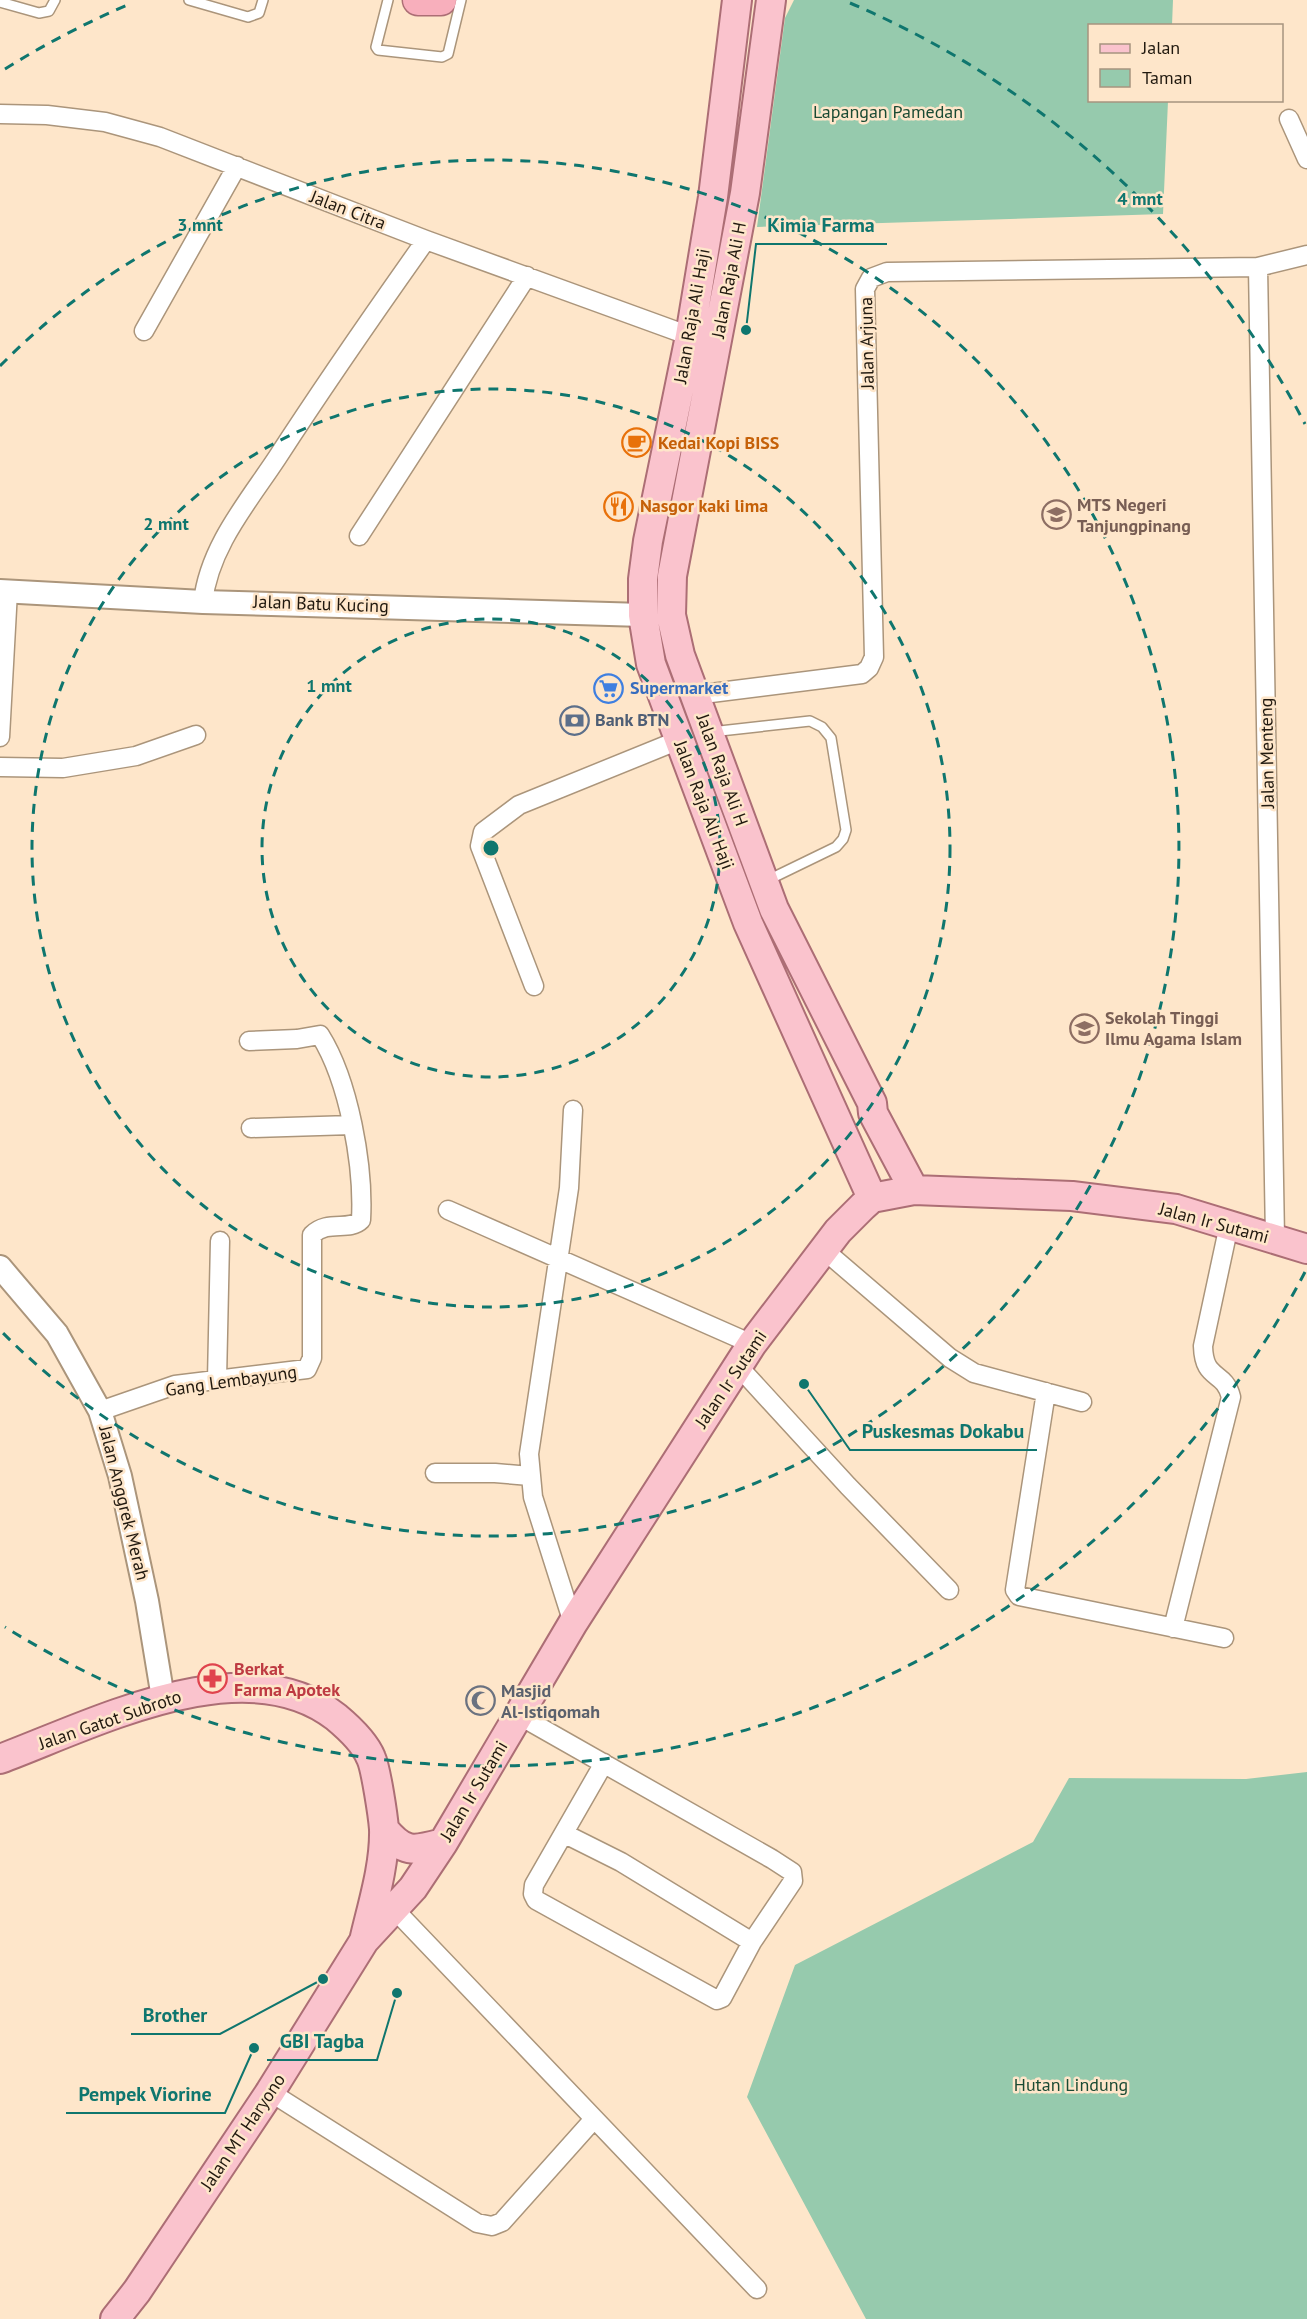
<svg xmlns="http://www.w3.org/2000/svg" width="1307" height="2319" font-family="'PT Sans',sans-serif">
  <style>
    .green { fill: #96caad }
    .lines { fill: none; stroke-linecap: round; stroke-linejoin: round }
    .service-casing { stroke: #ab957b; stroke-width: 12 }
    .minor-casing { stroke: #ab957b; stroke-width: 21 }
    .tertiary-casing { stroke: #ab957b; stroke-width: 26 }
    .primary-casing { stroke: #ac6e75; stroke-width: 32 }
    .trunk-casing { stroke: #ac6e75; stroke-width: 33 }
    .service { stroke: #fff; stroke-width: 9 }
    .minor { stroke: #fff; stroke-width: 18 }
    .tertiary { stroke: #fff; stroke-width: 22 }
    .primary { stroke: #fac3cd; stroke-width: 28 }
    .trunk { stroke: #f8afbc; stroke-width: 30 }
    .ring { fill: none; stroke: #0f766e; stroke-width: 3; stroke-dasharray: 10 8 }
    .labels { text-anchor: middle; stroke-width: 5; stroke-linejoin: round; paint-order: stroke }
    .park-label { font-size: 18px; fill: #1a4a33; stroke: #fee6ca }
    .street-label { font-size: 18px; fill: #21190f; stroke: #fee6ca }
    .food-label { font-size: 18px; font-weight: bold; fill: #c56008; stroke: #fee6ca; text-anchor: start }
    .education-label { font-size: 18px; font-weight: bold; fill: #785e54; stroke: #fee6ca; text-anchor: start }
    .shop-label { font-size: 18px; font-weight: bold; fill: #366cbe; stroke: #fee6ca; text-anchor: start }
    .service-label { font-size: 18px; font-weight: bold; fill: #4e5e75; stroke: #fee6ca; text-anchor: start }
    .health-label { font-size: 18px; font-weight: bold; fill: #be3a42; stroke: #fee6ca; text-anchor: start }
    .worship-label { font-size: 18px; font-weight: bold; fill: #5b616d; stroke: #fee6ca; text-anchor: start }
    .centre { fill: #0f766e; stroke: #fee6ca; stroke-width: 3 }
    .ring-label { font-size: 18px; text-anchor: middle; font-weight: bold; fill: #0f766e; stroke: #fee6ca; stroke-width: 5; stroke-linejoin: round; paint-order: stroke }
    .leader { fill: none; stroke: #0f766e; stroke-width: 2 }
    .callout-dot { fill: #0f766e; stroke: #fee6ca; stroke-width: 2 }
    .callout-label { font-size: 20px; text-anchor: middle; font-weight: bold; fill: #0f766e; stroke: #fee6ca; stroke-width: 5; stroke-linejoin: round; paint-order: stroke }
  </style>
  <rect width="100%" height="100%" fill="#fee6ca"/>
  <path class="green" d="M794,0H1173L1172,25L1090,26V100L1168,101L1163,214L757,227L785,18Z
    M1307,1772V2319H866L747,2097L795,1965L1033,1842L1069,1778L1246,1779Z"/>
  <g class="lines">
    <defs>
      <path id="service" d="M189,0L248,17L259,13L263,0
        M388,0L376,47L378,50L442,57L448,54L461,0
        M0,2L39,13L49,11L55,0
        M711,732L810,721L822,727L831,738L846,830L843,839L836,847L768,880"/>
      <path id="minor" d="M0,114L47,115L105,122L160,137L426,240L690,336
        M1289,119L1307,159
        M1258,267L1275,1238
        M144,331L237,166
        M359,536L527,276
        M203,602C209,547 248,502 277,458C325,384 375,312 426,240
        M695,695L862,674L869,668L874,657L865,289L871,278L887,272L1258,267L1307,255
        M0,737L8,591
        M0,767L63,768L136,756L196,735
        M534,986L480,846L483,832L519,805L679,740
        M573,1110L569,1188L529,1454L533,1497L573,1623
        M251,1128L352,1125
        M448,1210L752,1344
        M824,1250L950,1358L974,1373L1082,1402
        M738,1366L848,1486L949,1590
        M217,1380L220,1241
        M1046,1392L1015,1590L1019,1596L1224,1638
        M100,1411L175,1385L307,1369L312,1358V1235C328,1219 349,1232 361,1220C364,1166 349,1081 320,1035L297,1039L249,1041
        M435,1473H495L530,1476
        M1173,1628L1231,1397C1224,1369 1204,1382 1203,1346L1229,1225
        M520,1716L772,1859L792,1872L793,1881L752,1942L621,1862L565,1834
        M604,1763L534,1885L533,1894L536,1900L717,2000L722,1998L752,1942
        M395,1910L757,2289
        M270,2092L477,2223L492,2226L502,2222L594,2119"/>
      <path id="tertiary" d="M0,591L203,602L643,615
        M0,1267L57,1334L100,1411L120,1476L147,1601L163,1698"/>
      <path id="primary" d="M737,0L713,197L690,336L648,541L643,579V615L651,664L748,923L872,1198
        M771,0L745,193L672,576L671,615L680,655L774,909L872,1103L873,1113L914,1190
        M0,1759C94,1724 244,1645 336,1717C348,1727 365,1743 371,1758C376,1769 383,1816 384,1829C385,1866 372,1906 364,1941
        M384,1829C405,1854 413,1851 443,1843
        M115,2319L137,2291L270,2092L364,1941L413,1888L443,1843L573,1623L752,1344L838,1231L863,1206L872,1198L914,1190L1072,1196L1176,1209L1307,1249"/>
      <path id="trunk" d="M418,0H441"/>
    </defs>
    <use href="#service" class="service-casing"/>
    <use href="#minor" class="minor-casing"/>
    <use href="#tertiary" class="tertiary-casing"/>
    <use href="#primary" class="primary-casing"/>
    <use href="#trunk" class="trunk-casing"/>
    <use href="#service" class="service"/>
    <use href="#minor" class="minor"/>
    <use href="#tertiary" class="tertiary"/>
    <use href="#primary" class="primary"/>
    <use href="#trunk" class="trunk"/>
  </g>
  <g class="ring">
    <circle cx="491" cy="848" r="229"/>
    <circle cx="491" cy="848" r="459"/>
    <path d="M0 366A688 688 0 1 1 0 1330"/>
    <path d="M1305 1272A918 918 0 0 1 5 1627M5 69A918 918 0 0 1 132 3M850 3A918 918 0 0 1 1305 424"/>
  </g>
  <defs>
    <symbol id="cafe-ring" viewBox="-11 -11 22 22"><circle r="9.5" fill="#fee6ca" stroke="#e8710a" stroke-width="1.5"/><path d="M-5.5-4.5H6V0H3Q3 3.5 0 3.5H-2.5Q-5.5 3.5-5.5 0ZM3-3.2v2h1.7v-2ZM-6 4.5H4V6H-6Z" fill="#e8710a"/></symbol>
    <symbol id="restaurant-ring" viewBox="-11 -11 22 22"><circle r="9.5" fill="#fee6ca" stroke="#e8710a" stroke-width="1.5"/><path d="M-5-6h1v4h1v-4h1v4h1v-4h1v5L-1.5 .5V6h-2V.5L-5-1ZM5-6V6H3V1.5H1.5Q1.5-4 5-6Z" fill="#e8710a"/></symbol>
    <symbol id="school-ring" viewBox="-11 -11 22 22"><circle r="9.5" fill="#fee6ca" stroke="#8d6e63" stroke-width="1.5"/><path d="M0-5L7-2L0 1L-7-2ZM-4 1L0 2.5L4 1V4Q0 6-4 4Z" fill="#8d6e63"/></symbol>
    <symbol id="supermarket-ring" viewBox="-11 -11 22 22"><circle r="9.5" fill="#fee6ca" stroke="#3f7fe0" stroke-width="1.5"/><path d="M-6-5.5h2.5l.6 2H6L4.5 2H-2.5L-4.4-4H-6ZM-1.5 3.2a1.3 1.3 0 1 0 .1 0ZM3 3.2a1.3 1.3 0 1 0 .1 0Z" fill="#3f7fe0"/></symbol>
    <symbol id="bank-ring" viewBox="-11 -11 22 22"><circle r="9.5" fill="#fee6ca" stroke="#5c6f8a" stroke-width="1.5"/><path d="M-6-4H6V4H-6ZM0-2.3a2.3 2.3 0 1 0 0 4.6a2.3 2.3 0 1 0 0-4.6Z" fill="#5c6f8a"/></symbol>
    <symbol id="university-ring" viewBox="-11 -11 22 22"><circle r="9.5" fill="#fee6ca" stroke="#8d6e63" stroke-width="1.5"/><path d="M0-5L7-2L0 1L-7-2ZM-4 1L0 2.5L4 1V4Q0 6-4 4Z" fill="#8d6e63"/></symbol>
    <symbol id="pharmacy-ring" viewBox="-11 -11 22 22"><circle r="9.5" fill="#fee6ca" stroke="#e0444e" stroke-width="1.5"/><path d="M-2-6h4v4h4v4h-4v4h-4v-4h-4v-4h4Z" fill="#e0444e"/></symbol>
    <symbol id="mosque-ring" viewBox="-11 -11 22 22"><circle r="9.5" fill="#fee6ca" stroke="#6b7280" stroke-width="1.5"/><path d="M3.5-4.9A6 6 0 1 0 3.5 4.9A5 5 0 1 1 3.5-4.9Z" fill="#6b7280"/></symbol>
  </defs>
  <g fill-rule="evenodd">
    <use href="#cafe-ring" x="620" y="426" width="33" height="33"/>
    <use href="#restaurant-ring" x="602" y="490" width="33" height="33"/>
    <use href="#school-ring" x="1040" y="498" width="33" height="33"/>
    <use href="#supermarket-ring" x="592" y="672" width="33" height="33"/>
    <use href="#bank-ring" x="558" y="704" width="33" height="33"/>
    <use href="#university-ring" x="1068" y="1012" width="33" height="33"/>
    <use href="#pharmacy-ring" x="196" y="1662" width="33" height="33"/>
    <use href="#mosque-ring" x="464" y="1684" width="33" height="33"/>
  </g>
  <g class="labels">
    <g class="park-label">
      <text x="888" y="118">Lapangan Pamedan</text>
      <text x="1071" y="2091">Hutan Lindung</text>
    </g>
    <g class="street-label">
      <text transform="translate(348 210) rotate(21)" y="6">Jalan Citra</text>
      <text transform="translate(729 280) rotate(-79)" y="6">Jalan Raja Ali H</text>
      <text transform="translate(692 316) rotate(-80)" y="6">Jalan Raja Ali Haji</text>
      <text transform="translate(867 343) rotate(-91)" y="6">Jalan Arjuna</text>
      <text transform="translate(321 604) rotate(2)" y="6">Jalan Batu Kucing</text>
      <text transform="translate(1267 753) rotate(-91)" y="6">Jalan Menteng</text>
      <text transform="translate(722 770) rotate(70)" y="6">Jalan Raja Ali H</text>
      <text transform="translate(704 805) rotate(69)" y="6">Jalan Raja Ali Haji</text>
      <text transform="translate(1214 1223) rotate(15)" y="6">Jalan Ir Sutami</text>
      <text transform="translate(731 1379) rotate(-56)" y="6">Jalan Ir Sutami</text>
      <text transform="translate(231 1381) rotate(-8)" y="6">Gang Lembayung</text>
      <text transform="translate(124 1503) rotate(76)" y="6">Jalan Anggrek Merah</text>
      <text transform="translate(110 1720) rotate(-19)" y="6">Jalan Gatot Subroto</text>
      <text transform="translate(474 1791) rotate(-59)" y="6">Jalan Ir Sutami</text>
      <text transform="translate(243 2132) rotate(-56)" y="6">Jalan MT Haryono</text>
    </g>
    <g class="food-label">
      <text x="658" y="449">Kedai Kopi BISS</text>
      <text x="640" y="512">Nasgor kaki lima</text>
    </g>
    <g class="education-label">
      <text x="1077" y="511">MTS Negeri<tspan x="1077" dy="21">Tanjungpinang</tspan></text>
      <text x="1105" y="1024">Sekolah Tinggi<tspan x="1105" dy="21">Ilmu Agama Islam</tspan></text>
    </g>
    <g class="shop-label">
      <text x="630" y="694">Supermarket</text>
    </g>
    <g class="service-label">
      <text x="595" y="726">Bank BTN</text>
    </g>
    <g class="health-label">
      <text x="234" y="1675">Berkat<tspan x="234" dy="21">Farma Apotek</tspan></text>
    </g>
    <g class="worship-label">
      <text x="501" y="1697">Masjid<tspan x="501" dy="21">Al-Istiqomah</tspan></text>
    </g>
  </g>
  <circle cx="491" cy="848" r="9" class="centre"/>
  <g class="ring-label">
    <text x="1140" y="205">4 mnt</text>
    <text x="200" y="231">3 mnt</text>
    <text x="166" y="530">2 mnt</text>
    <text x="329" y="692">1 mnt</text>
  </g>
  <path class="leader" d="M746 330L756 244H887M804 1384L850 1450H1037M323 1979L220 2034H131M397 1993L377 2060H267M254 2048L225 2113H66"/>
  <g class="callout-dot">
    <circle cx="746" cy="330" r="6"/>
    <circle cx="804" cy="1384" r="6"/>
    <circle cx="323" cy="1979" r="6"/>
    <circle cx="397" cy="1993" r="6"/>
    <circle cx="254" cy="2048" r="6"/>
  </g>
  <g class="callout-label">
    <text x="821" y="232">Kimia Farma</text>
    <text x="943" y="1438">Puskesmas Dokabu</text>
    <text x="175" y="2022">Brother</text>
    <text x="322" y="2048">GBI Tagba</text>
    <text x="145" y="2101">Pempek Viorine</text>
  </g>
  <rect x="1088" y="24" width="195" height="78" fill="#fee6ca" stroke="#a6947f" stroke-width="1.5"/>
  <rect x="1100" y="44" width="30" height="9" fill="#fac3cd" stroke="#a6947f" stroke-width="1.5"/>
  <text x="1142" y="54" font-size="18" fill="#21190f">Jalan</text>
  <rect x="1100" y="69" width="30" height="18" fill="#96caad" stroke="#a6947f" stroke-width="1.5"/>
  <text x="1142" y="84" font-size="18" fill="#21190f">Taman</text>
</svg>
